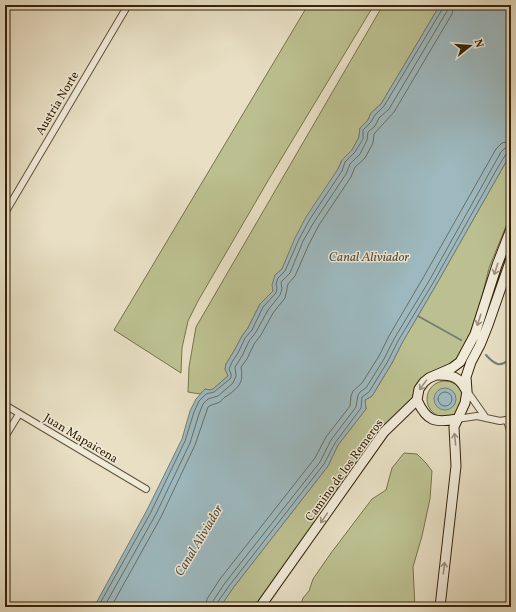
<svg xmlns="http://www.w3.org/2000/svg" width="516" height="612" font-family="Vollkorn,serif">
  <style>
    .green { fill: #bcc090; stroke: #78724c }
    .water { fill: #9db9bf; stroke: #737d76 }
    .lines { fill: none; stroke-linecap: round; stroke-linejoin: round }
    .shore { stroke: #696e64; stroke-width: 1 }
    .stream { stroke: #737d76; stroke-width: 2 }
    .minor-casing { stroke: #625237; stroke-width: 8 }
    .secondary-casing { stroke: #352308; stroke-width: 11 }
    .minor { stroke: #f0ead9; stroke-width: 6 }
    .secondary { stroke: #f0ead9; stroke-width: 9 }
    .oneway { stroke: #9c907b }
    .labels { text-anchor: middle; stroke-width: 3; stroke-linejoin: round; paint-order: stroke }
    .street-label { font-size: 12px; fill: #352308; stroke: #f0ead9 }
    .water-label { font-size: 13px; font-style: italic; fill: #54503f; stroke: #f0ead9 }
  </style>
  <rect width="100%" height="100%" fill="#e8dfc4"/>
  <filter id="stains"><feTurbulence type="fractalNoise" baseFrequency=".005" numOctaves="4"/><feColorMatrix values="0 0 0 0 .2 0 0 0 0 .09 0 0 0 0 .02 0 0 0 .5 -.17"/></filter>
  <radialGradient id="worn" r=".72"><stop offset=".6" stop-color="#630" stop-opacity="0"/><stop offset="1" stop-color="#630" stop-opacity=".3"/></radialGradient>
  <path class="green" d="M308,5H374L269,179L198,301L188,321L182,348L181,373L114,330Z
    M383,5H440L381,104L371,113L368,120L360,128L359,137L352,150L342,160L338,169L288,255L282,269L275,275L273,291L260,304L248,328L242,336L234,351L226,364L225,369L228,376L213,389L210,390L205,389L200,394L188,392L189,367L196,327Z
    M511,153V214L489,268L477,317L463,351L457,360L448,367L436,370L426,374L419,382L409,405L394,416L377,434L255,607H220L233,588L328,466L338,445L366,409L365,400L372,396L392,363L402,343L436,285Z
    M427 399a18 18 0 1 1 36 0a18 18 0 1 1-36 0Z
    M404,453L417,454L426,463L432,471L430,499L422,536L413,567L415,607H300L303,598L309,591L313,579L331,553L372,499L386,490L392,468Z"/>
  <path class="water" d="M440,5H511V153L436,285L402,343L392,363L372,396L365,400L366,409L338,445L328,466L233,588L220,607H94L147,510L182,439L190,411L196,399L205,389L210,390L213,389L228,376L225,369L226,364L234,351L242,336L248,328L260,304L273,291L272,285L275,275L282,269L295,238L306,217L338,169L342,160L352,150L359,137L360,128L368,120L371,113L381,104Z
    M434 399a11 11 0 1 1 22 0a11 11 0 1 1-22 0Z"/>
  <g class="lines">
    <path class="shore" d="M438 399a7 7 0 1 1 14 0a7 7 0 1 1-14 0Z
      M98,607L151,512L185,441L194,412L199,401L206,394L214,392L231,378V374L229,369L232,362L238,353L245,338L252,330L263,307L276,293L277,288L276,284L278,278L285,271L299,239L310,219L342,171L345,162L355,152L363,139V130L371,122L375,115L384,106L443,8V5
      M104,607L156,514L190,443L199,414L203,404L208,399L218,396L233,383L236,376L235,367L242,356L249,341L256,332L268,310L280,295L282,289L281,282L290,273L303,241L314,222L346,174L350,164L360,154L367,140L368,132L375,126L379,118L389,109L447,11L448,5
      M111,607L161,517L195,445L208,407C212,404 216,404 220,402C222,400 224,397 227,396C239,387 244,383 241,367L247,359L254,344L261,335L273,313L285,298L288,284L295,276L309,244L319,225L351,177L355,167L365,158L373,143L374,134L394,112L452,14L454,5
      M206,607L207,599L220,579L315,458L326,437L350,406L351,396L353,391L362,383L379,356L389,336L423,278L496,149L502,143L511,141
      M212,607L213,601L225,583L320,462L331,440L356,407L358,395L361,391L366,388L384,359L394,339L429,281L501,152L505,148L511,147
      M217,607V603L229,586L324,464L335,443L361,408L362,397L369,392L388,361L398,341L433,283L498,167L506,154L511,152"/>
    <path class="stream" d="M418,316L461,340
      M486,355C495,365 500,368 511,358"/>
    <defs>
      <path id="minor" d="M5,213L128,5
        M467,391L486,418
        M5,405L146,489
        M457,419L477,416L500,421L511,419
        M507,421L511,433
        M5,437L19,414"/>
      <path id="secondary" d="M439,375C453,375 459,377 466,390
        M417,400C427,422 435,423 457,419
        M260,607L384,432L417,400L419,389L424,382L429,378L452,368L460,362L475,334L497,265L511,229
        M440,607L456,466L454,427L465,403L467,391L466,377L471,362L480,345L488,325L511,259"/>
    </defs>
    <use href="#minor" class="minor-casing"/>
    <use href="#secondary" class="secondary-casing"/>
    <use href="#minor" class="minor"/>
    <use href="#secondary" class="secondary"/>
  </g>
  <defs><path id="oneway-shaft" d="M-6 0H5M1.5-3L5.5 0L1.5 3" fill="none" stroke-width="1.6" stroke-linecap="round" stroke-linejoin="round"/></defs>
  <g class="oneway">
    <use href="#oneway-shaft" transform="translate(496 269) rotate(108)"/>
    <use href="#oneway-shaft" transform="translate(479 320) rotate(108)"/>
    <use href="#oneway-shaft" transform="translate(423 385) rotate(126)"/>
    <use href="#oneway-shaft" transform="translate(455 439) rotate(-96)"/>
    <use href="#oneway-shaft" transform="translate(324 518) rotate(125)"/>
    <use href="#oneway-shaft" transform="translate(444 568) rotate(-83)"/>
  </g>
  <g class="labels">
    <g class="street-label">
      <text transform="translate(57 103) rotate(-59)" y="4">Austria Norte</text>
      <text transform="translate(81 438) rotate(31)" y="4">Juan Mapaicena</text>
      <text transform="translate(344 470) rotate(-54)" y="4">Camino de los Remeros</text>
    </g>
    <g class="water-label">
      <text x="369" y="261">Canal Aliviador</text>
      <text transform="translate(198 540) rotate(-59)" y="5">Canal Aliviador</text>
    </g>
  </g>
  <rect width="516" height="612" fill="none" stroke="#e8dfc4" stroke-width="20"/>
  <rect x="6" y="6" width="504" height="600" fill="none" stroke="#352308" stroke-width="2"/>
  <rect x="10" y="10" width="496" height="592" fill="none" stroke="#352308"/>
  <g transform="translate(470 46) rotate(73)" stroke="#f0ead9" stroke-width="3" paint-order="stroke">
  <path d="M0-3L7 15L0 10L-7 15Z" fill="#352308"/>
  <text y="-6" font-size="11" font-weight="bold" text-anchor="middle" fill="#352308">N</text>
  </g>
  <rect width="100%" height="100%" filter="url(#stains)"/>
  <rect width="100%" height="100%" fill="url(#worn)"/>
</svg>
